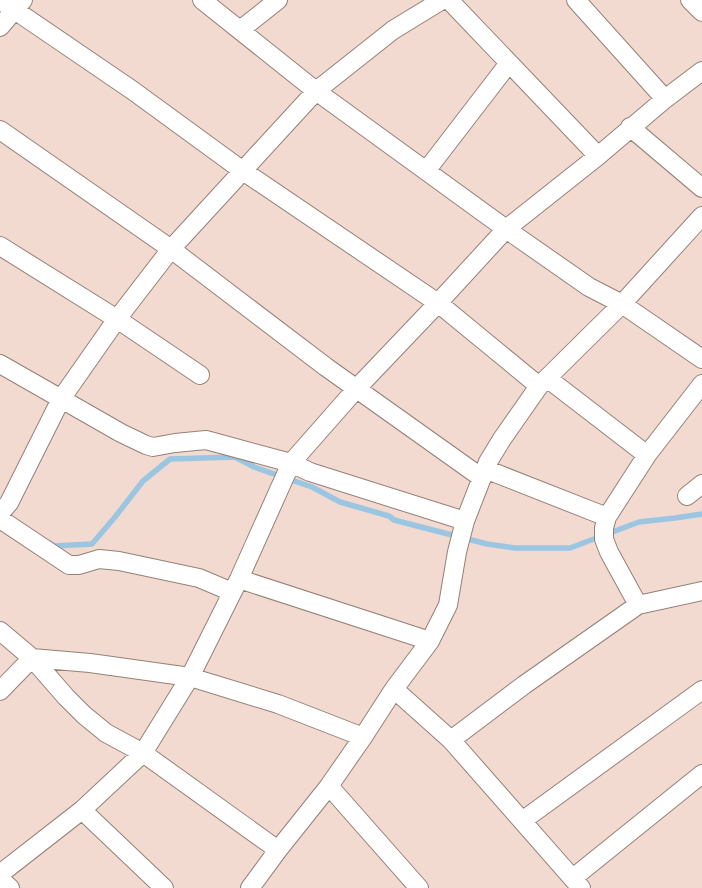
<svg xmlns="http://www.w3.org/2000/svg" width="702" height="888" font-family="Commissioner,sans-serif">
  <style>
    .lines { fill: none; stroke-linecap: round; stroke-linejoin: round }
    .stream { stroke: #9bc6e1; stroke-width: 5.5 }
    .minor-casing { stroke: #958077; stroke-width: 20 }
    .minor { stroke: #fff; stroke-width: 18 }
  </style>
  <rect width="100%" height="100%" fill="#f2dad1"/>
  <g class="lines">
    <path class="stream" d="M50,543L54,546L92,544L115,517L143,481L170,459L235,457L254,467L312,487L340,502L389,516L394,520L487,544L515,548H570L639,522L675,518L702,514"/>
    <defs>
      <path id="minor" d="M0,0L132,90L243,171L438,303L539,386
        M202,0L316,91L506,229L589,287L622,304L702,359
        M449,0L598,156
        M576,0L665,99
        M690,0L702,12
        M0,27L23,0
        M240,30L278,0
        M630,127L702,188
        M0,130L171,249L326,367L482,478
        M426,171L509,63
        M0,246L117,319L200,375
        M0,364L121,433L146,445L153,447L175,443L206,440L291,463L310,472L465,521
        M547,378L647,455
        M485,469L607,517
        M687,496L702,484
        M0,513L9,503L61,399L117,319L171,249L316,91L393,30L442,0
        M0,519L69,565H79L99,559L119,561L199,578L232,592
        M239,579L430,641
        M638,605L609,552L604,539V528L607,517L647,455L702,384
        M0,631L32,658L66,697L84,715L106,733L143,753L278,850
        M32,658L90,663L190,677L278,704L363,737
        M394,689L451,740L581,888
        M0,691L32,658
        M451,740L524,685L638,605L702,591
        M329,786L419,888
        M82,810L164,888
        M522,821L702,690
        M0,874L82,810L143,753L190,677L239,579L291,463L357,388L438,303L506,229L598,156L665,99L702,71
        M573,878L702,774
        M0,879L10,888
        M250,888L278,850L329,786L363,737L394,689L430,641L448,605L457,552L465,521L488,462L502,439L539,386L622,304L702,216"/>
    </defs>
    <use href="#minor" class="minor-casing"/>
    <use href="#minor" class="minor"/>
  </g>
</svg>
